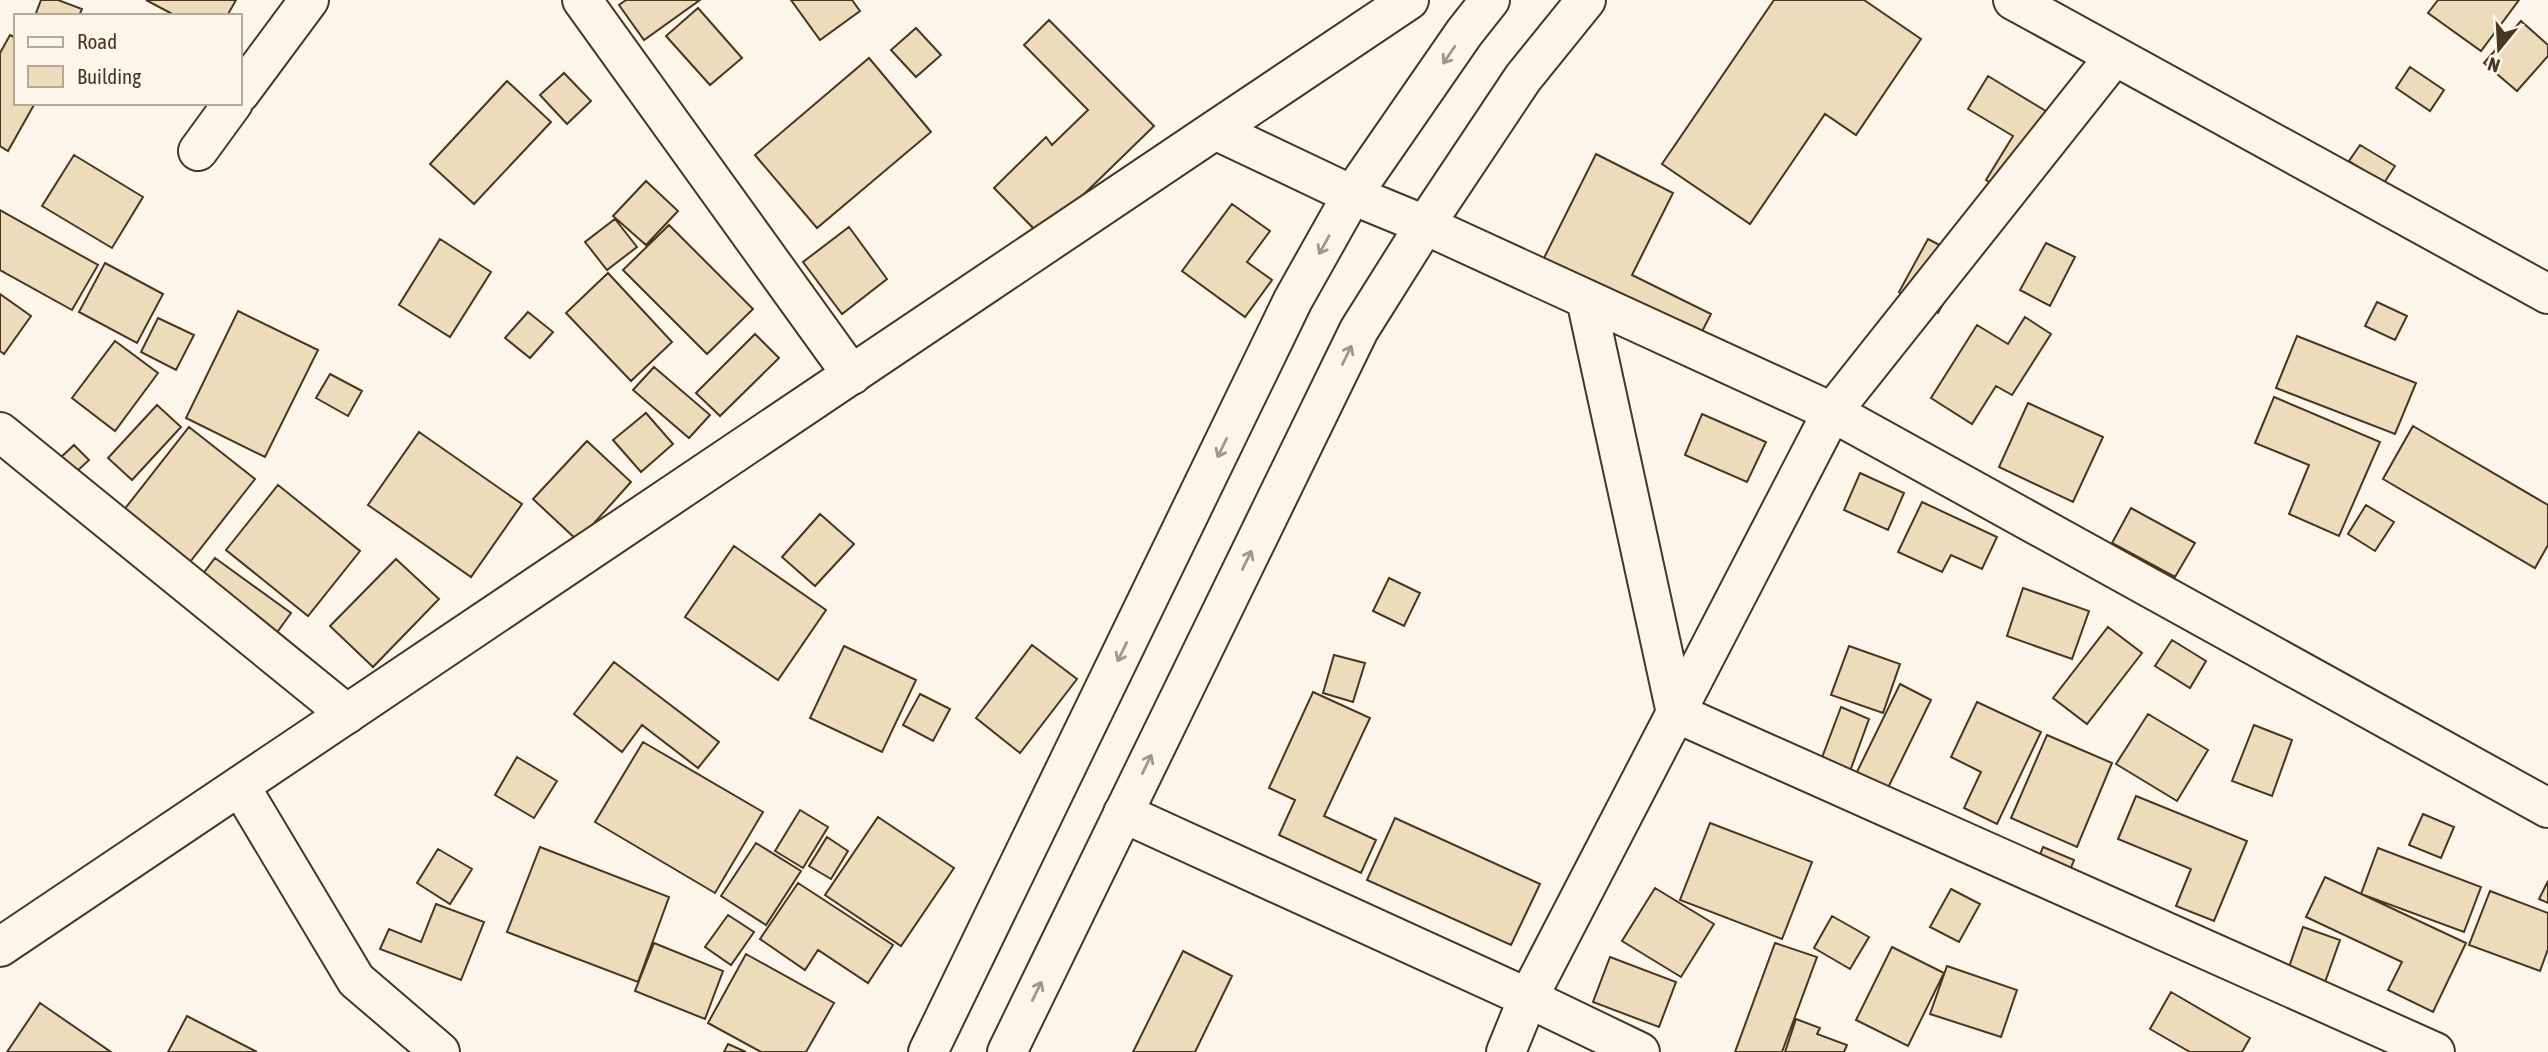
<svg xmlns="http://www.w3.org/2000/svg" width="2548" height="1052" font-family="'Asap Condensed',sans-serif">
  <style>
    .building { fill: #ecdcbc; stroke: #4a3520; stroke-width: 2 }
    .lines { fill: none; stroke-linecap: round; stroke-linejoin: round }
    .minor-casing { stroke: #4a3520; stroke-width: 42 }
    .tertiary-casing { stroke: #4a3520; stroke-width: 42 }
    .secondary-casing { stroke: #4a3520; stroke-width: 42 }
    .minor { stroke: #fbf6e9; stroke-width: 38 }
    .tertiary { stroke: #fbf6e9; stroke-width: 38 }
    .secondary { stroke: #fbf6e9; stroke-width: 38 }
    .oneway { stroke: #a29684 }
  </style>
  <rect width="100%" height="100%" fill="#fbf6e9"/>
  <path class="building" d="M41,0H58L82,9L79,16H35Z
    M146,0H236L227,16H176Z
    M626,0H700L644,40L619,5Z
    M791,0H852L860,11L820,40Z
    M1774,0H1864L1921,39L1856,135L1825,114L1750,224L1662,164Z
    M2438,0H2519L2481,51L2428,13Z
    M698,8L742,58L710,85L666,36Z
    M1049,20L1154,126L1041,236L994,188L1046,137L1052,145L1088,110L1024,45Z
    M2521,21L2548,45V56L2517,91L2484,63Z
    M916,28L941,55L916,77L891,50Z
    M10,35L16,38V103H35L8,151L0,146V53Z
    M869,58L931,132L817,228L755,155Z
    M2410,67L2444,90L2430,111L2396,88Z
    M564,73L591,101L567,124L540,95Z
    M1988,76L2069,125L2022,202L1986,180L2013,136L1968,109Z
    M507,81L551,122L474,204L430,164Z
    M2360,145L2395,166L2384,183L2349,161Z
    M1596,154L1673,193L1632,275L1711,314L1692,351L1536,274Z
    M74,155L143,197L112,248L42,206Z
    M646,181L678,211L646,245L613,216Z
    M1232,204L1270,231L1247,262L1272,280L1245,317L1182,271Z
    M0,210L98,265L72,310L0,270Z
    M615,219L637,247L607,270L585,242Z
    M669,225L753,309L707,354L623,270Z
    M849,227L887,279L842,314L803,262Z
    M440,239L491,272L450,337L399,305Z
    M1928,239L1968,260L1938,313L1899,292Z
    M2046,243L2075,257L2050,306L2020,290Z
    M105,263L163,294L137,343L79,312Z
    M608,273L672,342L631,381L566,313Z
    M0,294L31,316L4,354L0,351Z
    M2377,302L2407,316L2395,340L2365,326Z
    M238,311L318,350L265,457L186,418Z
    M528,312L553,332L530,358L505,338Z
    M2025,317L2051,334L2012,395L1996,386L1972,424L1931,398L1977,325L2008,344Z
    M158,318L194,335L176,370L141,352Z
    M755,334L779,358L720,416L696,393Z
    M2297,336L2416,383L2395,434L2276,388Z
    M115,341L158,373L115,431L72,398Z
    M654,367L710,415L689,438L633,390Z
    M330,374L362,391L348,416L316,398Z
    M2274,397L2380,442L2339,536L2289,514L2309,465L2255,443Z
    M2028,403L2103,437L2073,502L1999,467Z
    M157,405L181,427L132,480L108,458Z
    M646,413L673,444L641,472L613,440Z
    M1702,414L1766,442L1747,482L1685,455Z
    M2413,426L2548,505V545L2535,568L2383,479Z
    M189,427L255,479L186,567L120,515Z
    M419,432L522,504L471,577L368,505Z
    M587,441L631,482L578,541L533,499Z
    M74,445L89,460L58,489L44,473Z
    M1860,473L1904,493L1888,530L1844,510Z
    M278,485L360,551L308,616L226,550Z
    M1922,502L1997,537L1982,569L1951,555L1942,572L1898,552Z
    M2366,505L2394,522L2375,551L2348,534Z
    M2131,508L2195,543L2175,577L2112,543Z
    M820,514L854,544L815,586L782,557Z
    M734,546L826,610L778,680L685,617Z
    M215,558L291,613L273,638L196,583Z
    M396,559L439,599L373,667L330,626Z
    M1389,578L1420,593L1404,626L1373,611Z
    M2023,588L2089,611L2072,659L2007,636Z
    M2108,627L2142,653L2087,724L2053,698Z
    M2172,640L2206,661L2190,688L2155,666Z
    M1032,645L1077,679L1020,753L976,718Z
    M844,646L916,680L882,752L810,718Z
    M1849,646L1900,664L1883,713L1831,695Z
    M1334,655L1365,663L1353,702L1323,693Z
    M614,662L719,742L698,768L642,725L622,752L574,714Z
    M1900,684L1931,700L1884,796L1853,780Z
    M1313,692L1370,718L1324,816L1376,840L1361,873L1279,835L1295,800L1269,788Z
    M920,694L950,709L933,741L903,725Z
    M1977,702L2041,732L1997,824L1964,808L1981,772L1951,757Z
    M1841,707L1869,719L1849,774L1820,763Z
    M2148,714L2208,750L2177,801L2116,764Z
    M2254,725L2292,740L2272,796L2232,781Z
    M2047,735L2112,763L2077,847L2011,818Z
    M643,742L763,812L715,893L595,822Z
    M517,757L557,781L534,818L495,795Z
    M2136,796L2247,841L2214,921L2176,906L2191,869L2118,839Z
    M800,810L828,827L803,868L775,851Z
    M2423,814L2454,827L2441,858L2409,845Z
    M878,817L954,868L901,946L825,895Z
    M1395,818L1540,884L1511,945L1367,880Z
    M1710,823L1812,862L1782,939L1680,900Z
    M827,837L848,851L831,879L809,866Z
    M756,843L801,871L766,925L721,896Z
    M540,847L669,897L638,982L507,932Z
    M2043,847L2074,860L2062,890L2031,877Z
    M2378,848L2481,887L2464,932L2361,894Z
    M438,849L472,869L450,904L417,883Z
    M2325,877L2466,943L2433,1012L2388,990L2402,962L2306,917Z
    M2548,881V903L2539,899Z
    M798,883L893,945L868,983L818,950L805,970L760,939Z
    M1655,888L1714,924L1681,977L1622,941Z
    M1951,889L1980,904L1959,942L1930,927Z
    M2490,891L2548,913V949L2540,971L2469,945Z
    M436,904L484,922L461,980L380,949L389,929L421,942Z
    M728,915L754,932L731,965L705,947Z
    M1832,916L1869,937L1850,969L1814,948Z
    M2303,927L2340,940L2319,999L2282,987Z
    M654,943L723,971L705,1019L635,991Z
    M1775,943L1817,957L1782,1052H1735Z
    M1892,947L1944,973L1908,1046L1856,1020Z
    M1183,951L1232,976L1195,1052H1133Z
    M746,954L834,1003L806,1052H761L708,1023Z
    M1610,957L1676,982L1659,1027L1593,1002Z
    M1947,966L2017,990L2001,1037L1930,1014Z
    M2171,992L2250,1038L2242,1052H2190L2150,1029Z
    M40,1003L111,1052H7Z
    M187,1016L257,1052H168Z
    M1796,1019L1820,1028L1817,1034L1847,1045L1844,1052H1785Z
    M728,1044L746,1052H724Z"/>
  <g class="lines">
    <defs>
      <path id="minor" d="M582,0L852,375
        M2013,0L2548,294
        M240,93L309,0
        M198,151L233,103
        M1425,225L1832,412L2548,808
        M1586,299L1676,713L2435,1052
        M0,432L347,714
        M240,786L356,980L440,1052
        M1123,813L1528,998L1640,1052
        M1506,1052L1528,998L1832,412L2114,57"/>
      <path id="tertiary" d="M1215,130L1409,0
        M0,947L1215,130L1352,195L1425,225"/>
      <path id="secondary" d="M928,1052L1293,300L1352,195L1464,33L1490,0
        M1007,1052L1359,330L1425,225L1523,78L1586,0"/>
    </defs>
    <use href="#minor" class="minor-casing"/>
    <use href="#tertiary" class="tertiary-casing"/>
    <use href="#secondary" class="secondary-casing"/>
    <use href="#minor" class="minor"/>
    <use href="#tertiary" class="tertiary"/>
    <use href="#secondary" class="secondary"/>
  </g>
  <defs><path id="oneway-shaft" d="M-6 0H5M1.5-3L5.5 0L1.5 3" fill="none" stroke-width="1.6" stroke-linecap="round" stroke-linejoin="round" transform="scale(1.75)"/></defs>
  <g class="oneway">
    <use href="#oneway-shaft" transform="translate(1449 55) rotate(124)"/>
    <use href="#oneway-shaft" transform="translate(1324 245) rotate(119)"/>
    <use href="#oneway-shaft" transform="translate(1347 355) rotate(-64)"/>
    <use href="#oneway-shaft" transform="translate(1222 448) rotate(116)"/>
    <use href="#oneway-shaft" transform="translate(1247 560) rotate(-64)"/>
    <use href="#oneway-shaft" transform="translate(1122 652) rotate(116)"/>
    <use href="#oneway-shaft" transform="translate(1147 764) rotate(-64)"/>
    <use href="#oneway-shaft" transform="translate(1037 991) rotate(-64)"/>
  </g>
  <rect x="14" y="14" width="228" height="91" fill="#fbf6e9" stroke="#b4a999" stroke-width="2"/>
  <rect x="28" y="37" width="35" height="10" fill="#fbf6e9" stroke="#b4a999" stroke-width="2"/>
  <text x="77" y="49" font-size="21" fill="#4a3520">Road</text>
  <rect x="28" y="66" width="35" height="21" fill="#ecdcbc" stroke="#b4a999" stroke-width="2"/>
  <text x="77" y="84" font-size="21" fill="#4a3520">Building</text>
  <g transform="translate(2499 49) rotate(198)" stroke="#fbf6e9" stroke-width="5" paint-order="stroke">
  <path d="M0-5L12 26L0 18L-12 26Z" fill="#4a3520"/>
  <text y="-10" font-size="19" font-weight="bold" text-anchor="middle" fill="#4a3520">N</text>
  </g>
</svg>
